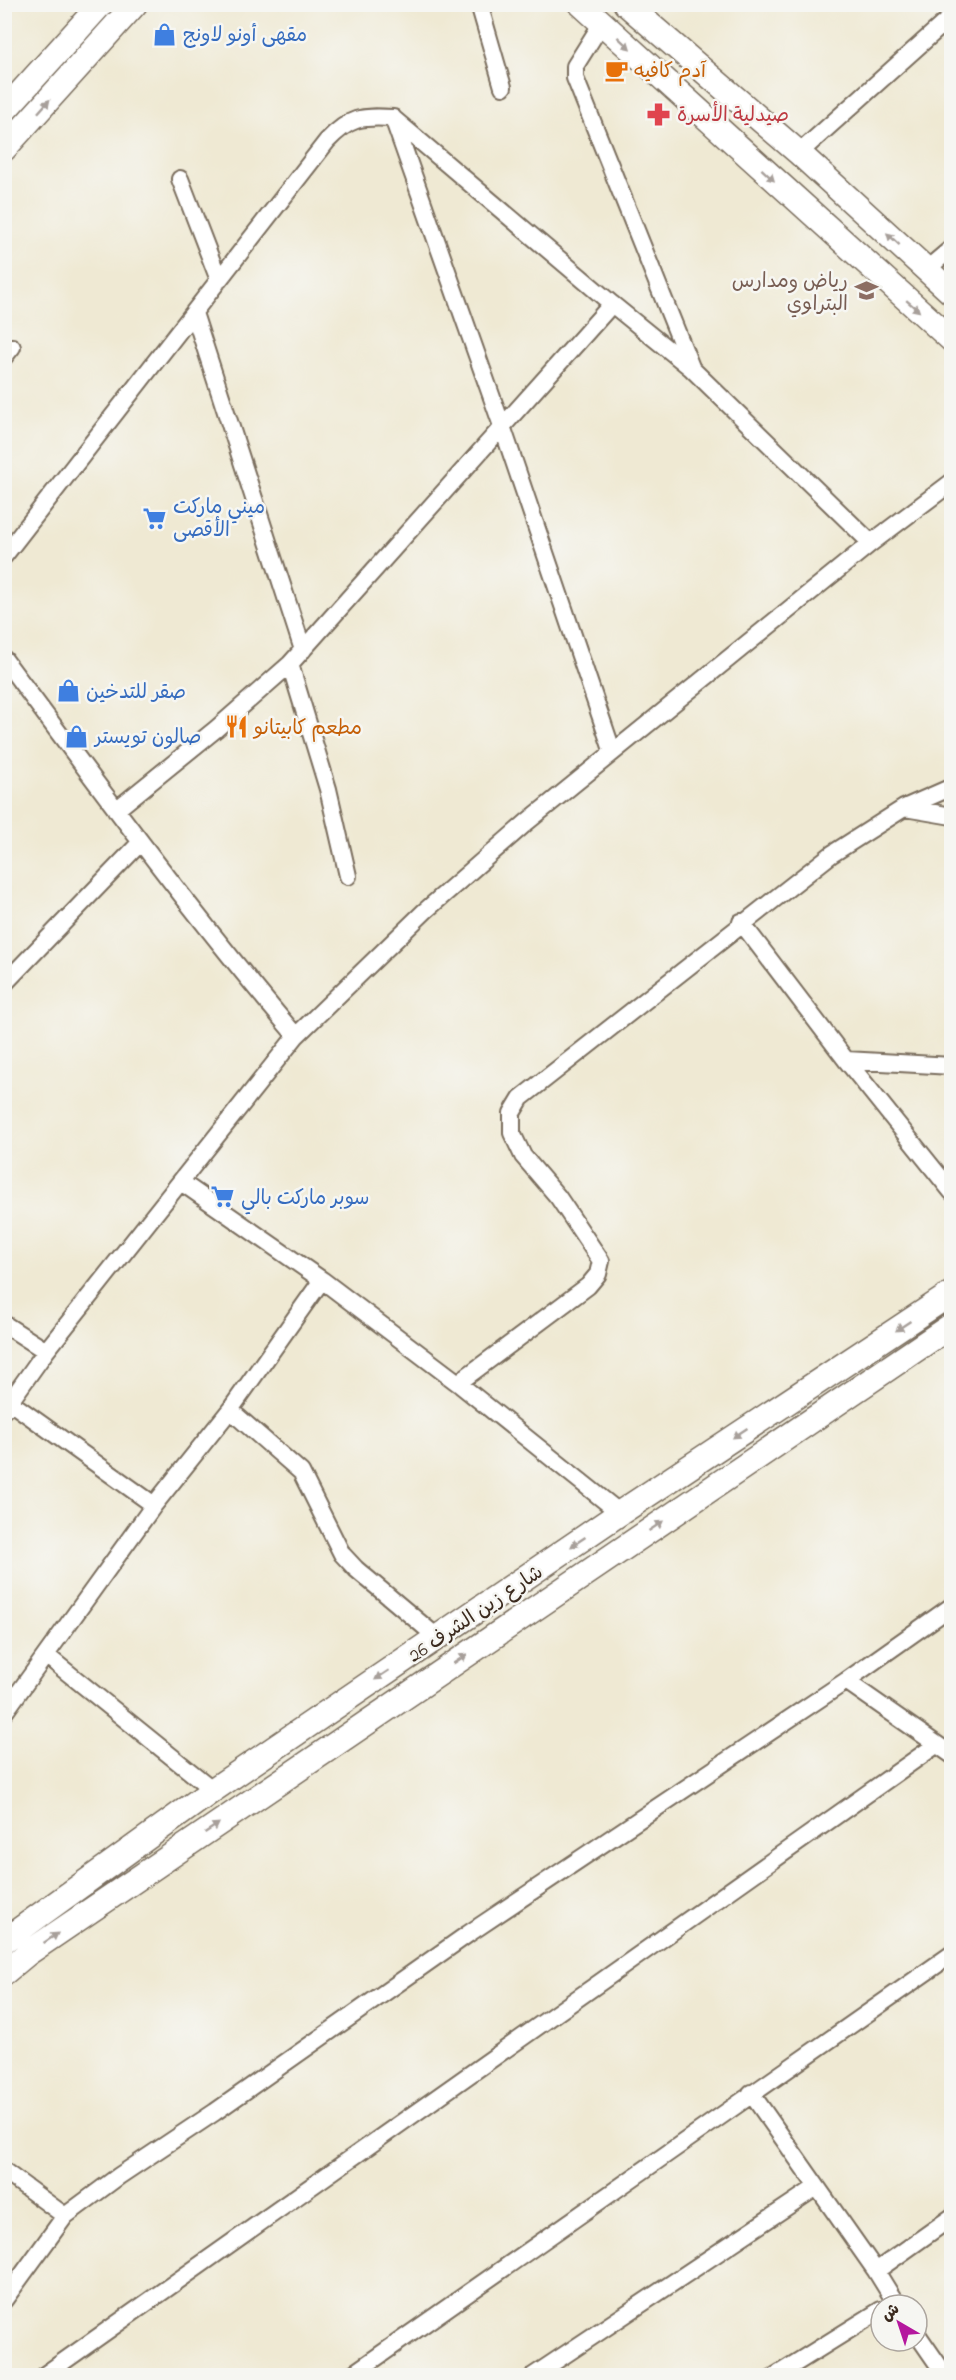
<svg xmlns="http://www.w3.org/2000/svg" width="956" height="2380" font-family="'Indie Flower','Playpen Sans Arabic',sans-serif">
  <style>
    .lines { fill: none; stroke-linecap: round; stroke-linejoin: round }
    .street-casing { stroke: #7a6d5d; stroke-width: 20 }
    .secondary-casing { stroke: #7a6d5d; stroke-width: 27 }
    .street { stroke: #fff; stroke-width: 16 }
    .secondary { stroke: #fff; stroke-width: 24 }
    .oneway { fill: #a79f9a }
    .labels { text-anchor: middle; stroke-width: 5; stroke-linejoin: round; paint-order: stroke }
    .shop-label { font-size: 20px; fill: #366cbe; stroke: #f6f6f2; text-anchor: start }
    .food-label { font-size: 20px; fill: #c56008; stroke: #f6f6f2; text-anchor: start }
    .health-label { font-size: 20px; fill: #be3a42; stroke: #f6f6f2; text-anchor: start }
    .education-label { font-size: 20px; fill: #785e54; stroke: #f6f6f2; text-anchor: end }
    .street-label { font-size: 20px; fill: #3b2a1e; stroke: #f6f6f2 }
  </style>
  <rect width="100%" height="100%" fill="#f6f6f2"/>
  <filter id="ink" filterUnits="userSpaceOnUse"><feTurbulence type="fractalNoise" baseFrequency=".0167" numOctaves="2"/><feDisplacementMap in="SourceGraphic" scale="12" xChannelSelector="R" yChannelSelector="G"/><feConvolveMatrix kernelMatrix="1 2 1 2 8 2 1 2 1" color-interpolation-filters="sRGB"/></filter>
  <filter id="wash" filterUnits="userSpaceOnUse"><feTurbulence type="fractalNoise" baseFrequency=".008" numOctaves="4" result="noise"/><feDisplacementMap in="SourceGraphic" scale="24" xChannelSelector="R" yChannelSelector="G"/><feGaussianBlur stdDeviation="1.35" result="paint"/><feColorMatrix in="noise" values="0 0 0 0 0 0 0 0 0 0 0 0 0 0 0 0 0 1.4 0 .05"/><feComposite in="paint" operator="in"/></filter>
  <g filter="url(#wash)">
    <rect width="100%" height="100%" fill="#efe9d3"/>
  </g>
  <g filter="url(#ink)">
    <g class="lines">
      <defs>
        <path id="street" d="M479,4L503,87
          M602,23L575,66V78L691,367
          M394,119L612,304L691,368L871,543
          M799,153L952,16
          M180,179L219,280
          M926,270L952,248
          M194,313L303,650
          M4,357L12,347
          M4,556L327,141C350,117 361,116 393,118L502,426L612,750
          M4,659C99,787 193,915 296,1036
          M290,664L328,789L348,876
          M905,808L952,816
          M116,810L216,729L290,664L612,304
          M741,922L846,1060L952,1192
          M4,984L141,842
          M846,1060L952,1066
          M181,1182L322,1280L458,1383L620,1513
          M4,1324L46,1351
          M458,1383L588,1286L598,1274L601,1261L558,1197L523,1156L512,1133V1113L521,1098L832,854L904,808L952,787
          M10,1402L154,1505
          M4,1410L46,1351L296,1036L425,911L527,822L871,543L952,482
          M230,1410L301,1472L342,1554L356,1569L438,1638
          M47,1656L213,1790
          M846,1681L952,1755
          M4,1713L154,1505L230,1410L322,1280
          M751,2093L876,2271L897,2305
          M4,2171L65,2216
          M876,2271L952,2217
          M4,2300L65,2216L119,2176L215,2112L468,1934L846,1681L952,1606
          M917,2334L946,2376
          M43,2376L936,1745
          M350,2376L952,1954
          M533,2376L815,2188
          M775,2376L881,2310"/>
        <path id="secondary" d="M581,4L952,340
          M626,4L799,153L952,293
          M4,111L101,4
          M4,149L135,4
          M4,1941L213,1790L620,1513L952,1293
          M4,1973L28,1953L952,1325"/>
      </defs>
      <use href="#street" class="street-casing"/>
      <use href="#secondary" class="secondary-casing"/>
      <use href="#street" class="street"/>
      <use href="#secondary" class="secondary"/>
    </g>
    <defs><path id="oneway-solid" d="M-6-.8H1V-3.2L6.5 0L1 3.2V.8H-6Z" transform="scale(1.5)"/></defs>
    <g class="oneway">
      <use href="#oneway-solid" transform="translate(624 43) rotate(43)"/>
      <use href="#oneway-solid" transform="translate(44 106) rotate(-48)"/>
      <use href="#oneway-solid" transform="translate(768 175) rotate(43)"/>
      <use href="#oneway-solid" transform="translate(893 239) rotate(-137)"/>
      <use href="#oneway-solid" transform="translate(913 306) rotate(41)"/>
      <use href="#oneway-solid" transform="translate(903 1326) rotate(146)"/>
      <use href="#oneway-solid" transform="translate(740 1433) rotate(146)"/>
      <use href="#oneway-solid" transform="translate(656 1526) rotate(-34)"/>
      <use href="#oneway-solid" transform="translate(578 1542) rotate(146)"/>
      <use href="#oneway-solid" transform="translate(460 1659) rotate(-34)"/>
      <use href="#oneway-solid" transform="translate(382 1675) rotate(146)"/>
      <use href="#oneway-solid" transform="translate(212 1828) rotate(-34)"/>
      <use href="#oneway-solid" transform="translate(51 1938) rotate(-34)"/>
    </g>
  </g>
  <defs>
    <symbol id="shop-bare" viewBox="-9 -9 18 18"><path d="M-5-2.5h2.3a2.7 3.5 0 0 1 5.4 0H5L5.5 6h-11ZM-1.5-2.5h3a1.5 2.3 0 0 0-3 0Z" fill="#3f7fe0" stroke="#f6f6f2" stroke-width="2.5" paint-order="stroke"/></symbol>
    <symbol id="cafe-bare" viewBox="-9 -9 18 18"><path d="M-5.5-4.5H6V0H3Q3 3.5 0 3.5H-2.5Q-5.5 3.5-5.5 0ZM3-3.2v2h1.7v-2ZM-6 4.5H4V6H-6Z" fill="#e8710a" stroke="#f6f6f2" stroke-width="2.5" paint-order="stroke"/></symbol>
    <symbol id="pharmacy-bare" viewBox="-9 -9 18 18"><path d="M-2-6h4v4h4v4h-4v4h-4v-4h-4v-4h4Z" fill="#e0444e" stroke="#f6f6f2" stroke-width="2.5" paint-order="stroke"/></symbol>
    <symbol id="school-bare" viewBox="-9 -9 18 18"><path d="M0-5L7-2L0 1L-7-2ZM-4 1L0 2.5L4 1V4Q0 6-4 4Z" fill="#8d6e63" stroke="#f6f6f2" stroke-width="2.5" paint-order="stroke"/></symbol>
    <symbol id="supermarket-bare" viewBox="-9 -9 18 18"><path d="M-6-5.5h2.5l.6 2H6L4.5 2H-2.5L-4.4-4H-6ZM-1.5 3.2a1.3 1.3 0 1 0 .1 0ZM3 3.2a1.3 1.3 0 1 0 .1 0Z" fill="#3f7fe0" stroke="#f6f6f2" stroke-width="2.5" paint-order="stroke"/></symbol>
    <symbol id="restaurant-bare" viewBox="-9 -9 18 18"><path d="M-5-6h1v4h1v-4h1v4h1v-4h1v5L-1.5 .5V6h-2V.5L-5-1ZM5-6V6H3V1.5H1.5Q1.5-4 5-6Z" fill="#e8710a" stroke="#f6f6f2" stroke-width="2.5" paint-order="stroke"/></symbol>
  </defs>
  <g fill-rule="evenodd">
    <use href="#shop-bare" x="148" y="18" width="33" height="33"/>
    <use href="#cafe-bare" x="600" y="54" width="33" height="33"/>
    <use href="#pharmacy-bare" x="642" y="98" width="33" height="33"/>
    <use href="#school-bare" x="850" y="274" width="33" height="33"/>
    <use href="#supermarket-bare" x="138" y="502" width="33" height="33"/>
    <use href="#shop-bare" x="52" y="674" width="33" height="33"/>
    <use href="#restaurant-bare" x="220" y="710" width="33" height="33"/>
    <use href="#shop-bare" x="60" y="720" width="33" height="33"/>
    <use href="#supermarket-bare" x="206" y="1180" width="33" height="33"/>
  </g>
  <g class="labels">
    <g class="shop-label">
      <text x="183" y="41">مقهى أونو لاونج</text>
      <text x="173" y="513">ميني ماركت<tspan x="173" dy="23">الأقصى</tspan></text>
      <text x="86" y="698">صقر للتدخين</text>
      <text x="95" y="743">صالون تويستر</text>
      <text x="241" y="1204">سوبر ماركت بالي</text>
    </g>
    <g class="food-label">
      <text x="634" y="77">آدم كافيه</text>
      <text x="254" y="734">مطعم كابيتانو</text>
    </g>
    <g class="health-label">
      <text x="677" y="121">صيدلية الأسرة</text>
    </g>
    <g class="education-label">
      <text x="848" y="287">رياض ومدارس<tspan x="848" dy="23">البتراوي</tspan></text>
    </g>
    <g class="street-label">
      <text transform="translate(475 1613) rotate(-34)" y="7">شارع زين الشرف 26</text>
    </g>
  </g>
  <rect width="956" height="2380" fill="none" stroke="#f6f6f2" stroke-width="24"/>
  <g transform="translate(899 2323) rotate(321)"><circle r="28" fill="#f6f6f2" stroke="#aba49d" stroke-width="1.5"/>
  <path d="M0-4.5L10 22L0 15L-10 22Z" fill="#b5179e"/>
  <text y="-9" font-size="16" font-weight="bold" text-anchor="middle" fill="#3b2a1e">ش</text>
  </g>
</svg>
